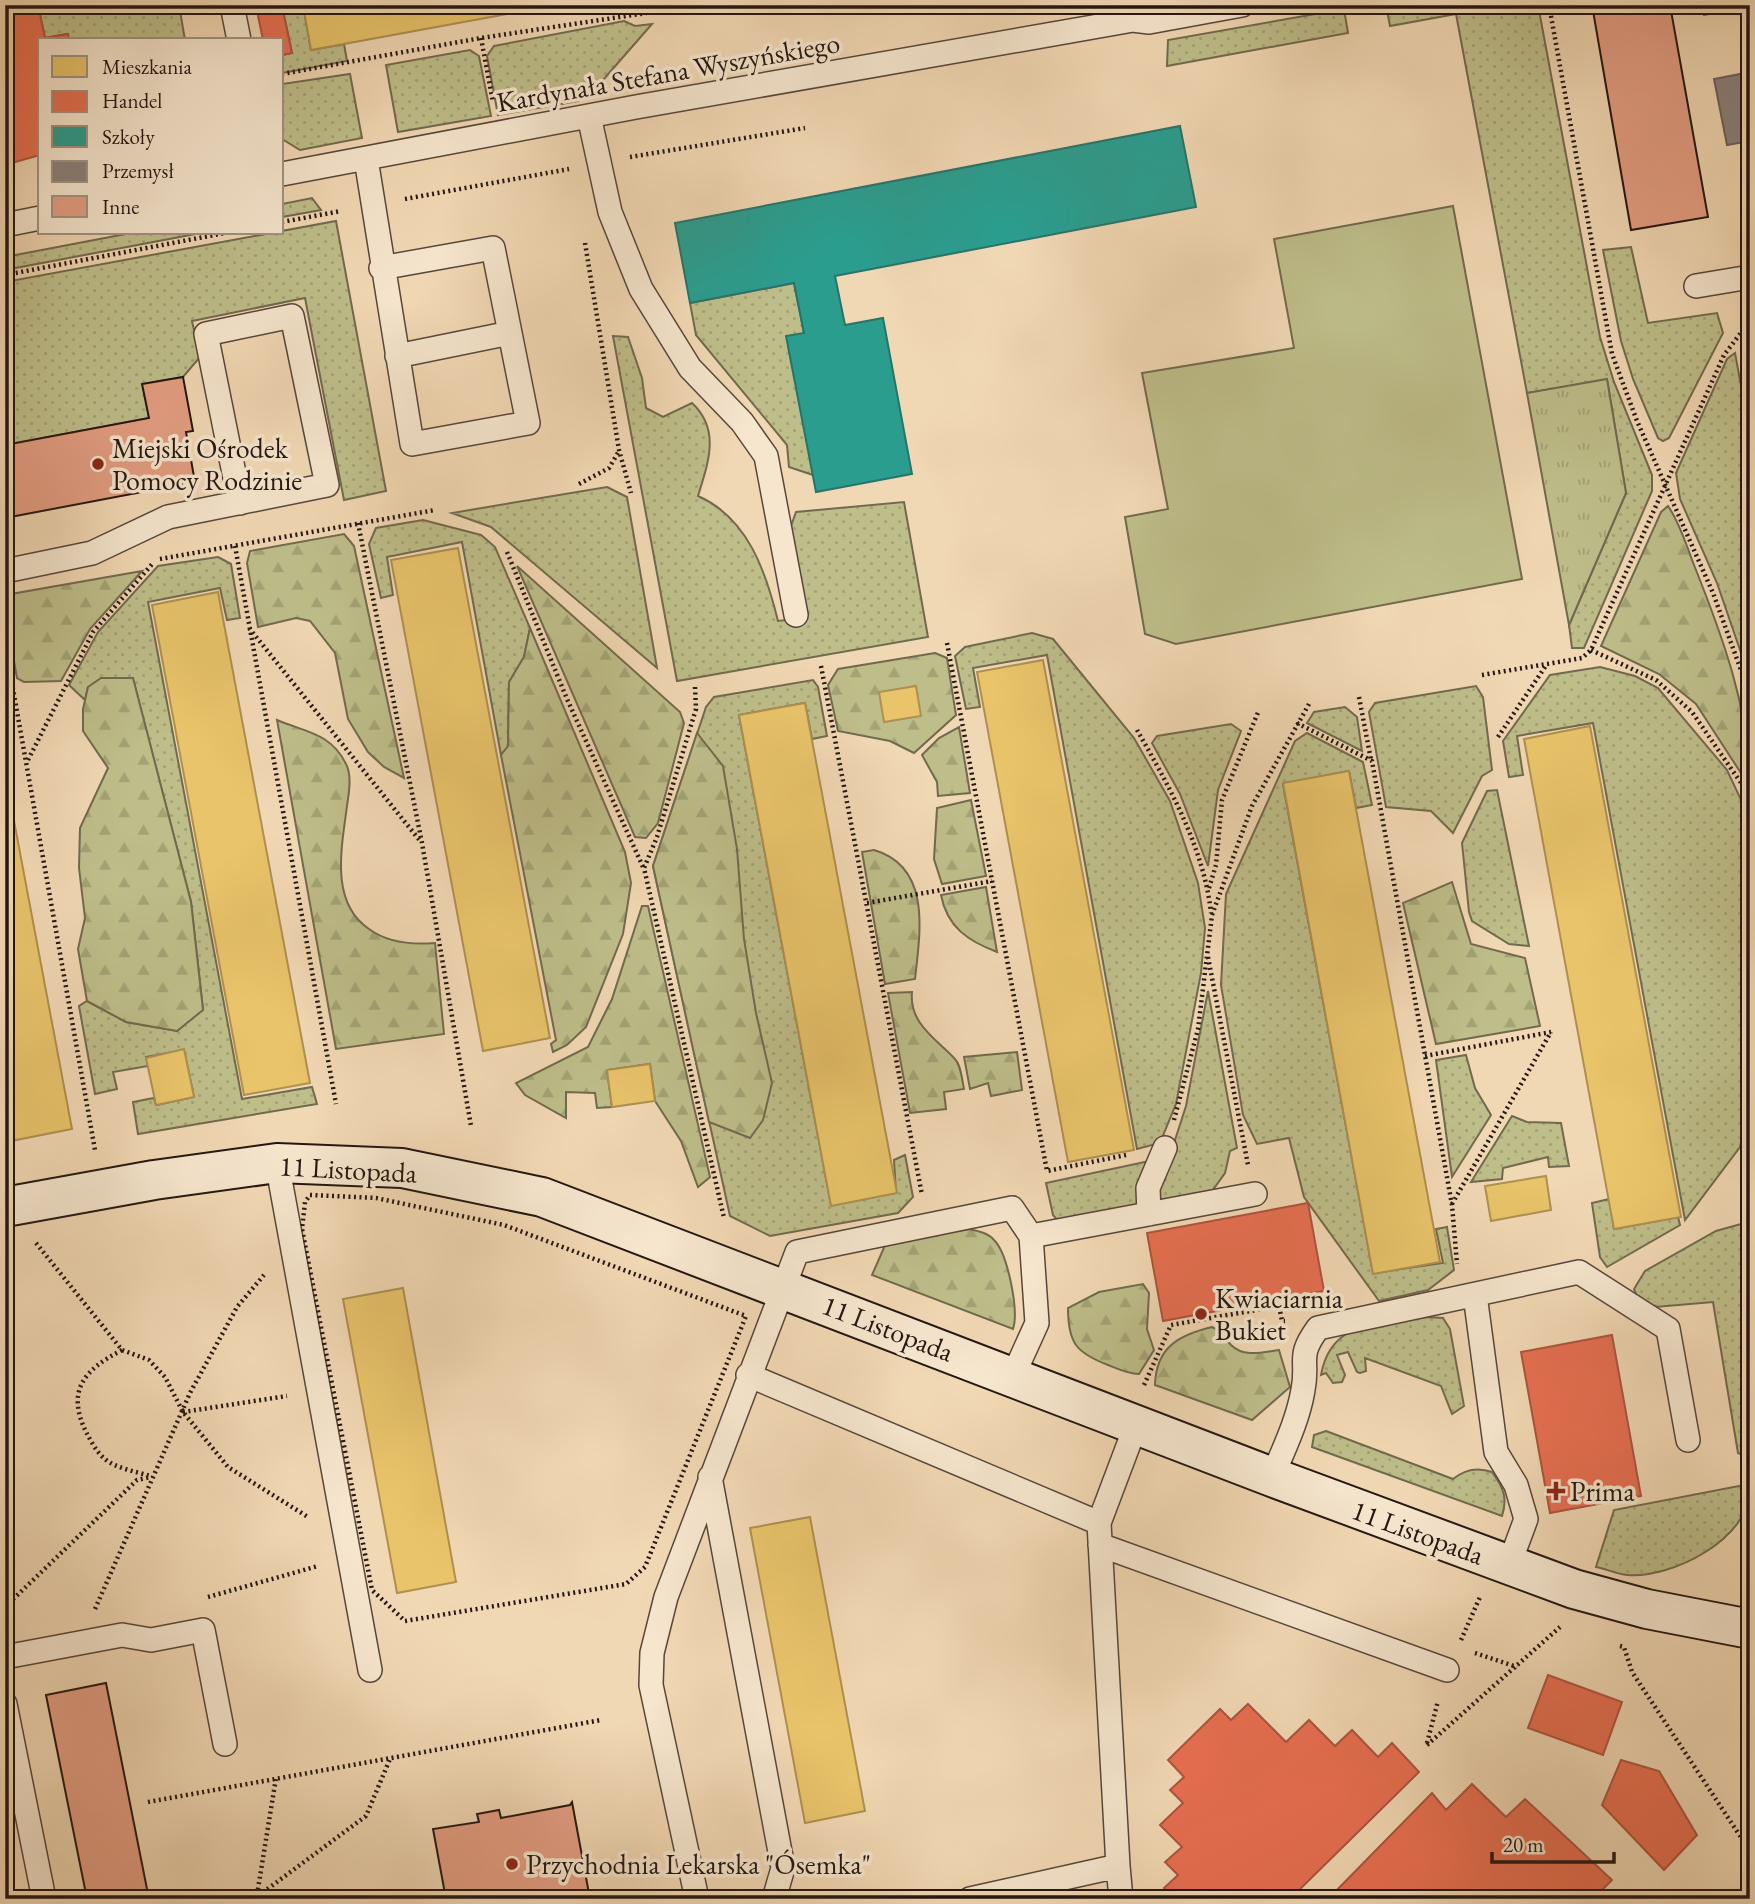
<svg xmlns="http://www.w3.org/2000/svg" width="1755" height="1904" font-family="'EB Garamond',serif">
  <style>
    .grass { fill: url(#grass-dots); stroke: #726a4e; stroke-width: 2 }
    .forest { fill: url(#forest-firs); stroke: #726a4e; stroke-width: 2 }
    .park { fill: url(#park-tufts); stroke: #726a4e; stroke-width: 2 }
    .pitch { fill: #bebe8a; stroke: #726a4e; stroke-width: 2 }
    .homes { fill: #e9c46a; stroke: #ae904f; stroke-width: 2 }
    .shops { fill: #e76f51; stroke: #ad543e; stroke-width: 2 }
    .schools { fill: #2a9d8f; stroke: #287469; stroke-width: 2 }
    .industry { fill: #8a817c; stroke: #6c615c; stroke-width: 2 }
    .building { fill: #e49e83; stroke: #251611; stroke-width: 2 }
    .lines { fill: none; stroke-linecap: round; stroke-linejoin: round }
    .lane-casing { stroke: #58463a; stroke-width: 26 }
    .secondary-casing { stroke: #251611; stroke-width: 42 }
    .path { stroke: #251611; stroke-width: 4.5; stroke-dasharray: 2 3.5; stroke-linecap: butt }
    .lane { stroke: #f6e6ce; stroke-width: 23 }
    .secondary { stroke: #f6e6ce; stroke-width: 38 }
    .poi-dot { fill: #8f2418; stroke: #f6e6ce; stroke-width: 2.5 }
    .labels { text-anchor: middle; stroke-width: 7; stroke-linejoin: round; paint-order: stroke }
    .street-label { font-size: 28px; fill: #251611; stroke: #f6e6ce }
    .poi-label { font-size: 28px; fill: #251611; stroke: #f6e6ce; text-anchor: start }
  </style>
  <defs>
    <pattern id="grass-dots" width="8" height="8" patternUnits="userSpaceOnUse" patternTransform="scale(1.75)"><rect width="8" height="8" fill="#bebe8a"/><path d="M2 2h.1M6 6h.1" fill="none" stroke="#a3a376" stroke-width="1.8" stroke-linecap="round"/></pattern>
    <pattern id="forest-firs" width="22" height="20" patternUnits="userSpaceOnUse" patternTransform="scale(1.75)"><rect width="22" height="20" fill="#bebe8a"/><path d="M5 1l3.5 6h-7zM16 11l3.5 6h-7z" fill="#a3a376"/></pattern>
    <pattern id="park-tufts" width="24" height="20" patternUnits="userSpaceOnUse" patternTransform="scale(1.75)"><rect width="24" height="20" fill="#bebe8a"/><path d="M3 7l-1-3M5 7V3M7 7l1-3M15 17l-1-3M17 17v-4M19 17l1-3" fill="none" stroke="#a3a376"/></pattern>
  </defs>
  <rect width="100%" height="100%" fill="#f1d8b4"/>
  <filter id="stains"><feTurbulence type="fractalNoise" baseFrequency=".00286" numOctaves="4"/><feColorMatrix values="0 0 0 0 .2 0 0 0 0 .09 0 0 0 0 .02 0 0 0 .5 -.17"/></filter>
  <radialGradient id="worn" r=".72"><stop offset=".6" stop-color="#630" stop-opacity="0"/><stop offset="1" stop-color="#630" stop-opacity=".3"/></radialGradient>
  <path class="grass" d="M38,5H179L185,40H69L67,34L45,38Z
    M256,5H303L311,50L344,44L347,61L282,73V55L292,53L282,6L257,11Z
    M1386,5H1538L1600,337L1614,382L1652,475V491L1584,648H1572L1569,625L1626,493L1607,380L1527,393L1456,14L1390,26Z
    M1344,9L1348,33L1167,66L1168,40Z
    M624,21L635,26L652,24L597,87L578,101L498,115L487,56L494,46Z
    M470,50L479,56L491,116L398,132L386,65Z
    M350,74L362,138L300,150L282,139V84Z
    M312,198L321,210L282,217V204Z
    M336,221L386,491L344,500L305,298L192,321L200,357L183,377L143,384L149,418L5,445V282Z
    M131,233H201L5,270V257Z
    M1631,247L1648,323L1717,313L1723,333L1669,438L1663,441L1658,438L1633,379L1621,341L1603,250Z
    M794,283L804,333L813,475L789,467L787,445L696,335L690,303Z
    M613,336L628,337L642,378L646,408L663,417L692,403C721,430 708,463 698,496C748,518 766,572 778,621L803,618L791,526L796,512L904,502L928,637L677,681Z
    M1735,353L1750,434V679L1717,583L1680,499L1676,473L1727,359Z
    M607,487L627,497L657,668L491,527L452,513Z
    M423,520L481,535L495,547L530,628L524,657L509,682L508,747L501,755L462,542L387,557L393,595L381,598L369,544L376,528Z
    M218,557L231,564L240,618L227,620L220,588L148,602L242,1099L312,1087L317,1104L138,1134L133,1102L154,1098L156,1105L194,1097L184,1050L146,1057L148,1066L113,1072L117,1089L95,1094L79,1006L87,1001L126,1022L177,1031L203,1009L191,902L133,679L88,687L85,700L69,685L98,632L158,566Z
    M1032,633L1053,639L1134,738L1170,801L1198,883L1205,928L1201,973L1176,1104L1160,1143L1137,1149L1047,655L973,668L980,707L966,709L955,656L965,647Z
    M1600,667L1635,676L1658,688L1727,770L1750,819V1101L1740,1147L1685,1220L1593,723L1517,736L1523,775L1509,777L1503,741L1550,675Z
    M813,680L818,687L827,736L812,739L805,703L739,715L831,1205L896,1193L894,1160L905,1155L913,1197L898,1213L770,1236L730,1216L653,866L706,707L714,697Z
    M1476,686L1483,697L1492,770L1482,776L1453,833L1431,811L1386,807L1369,712L1375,703Z
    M1345,707L1357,717L1362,751L1307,723L1314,712Z
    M1231,724L1241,731L1218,790L1208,866L1180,794L1152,743L1157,736Z
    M1307,733L1363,762L1372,805L1356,808L1349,771L1283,784L1373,1273L1443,1263L1436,1229L1447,1227L1454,1270L1428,1290L1379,1301L1304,1197L1289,1138L1257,1144L1243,1115L1221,985L1226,894L1295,741Z
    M1497,790L1529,946L1509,944L1472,921L1469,912L1462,843L1487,791Z
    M1208,991L1237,1148L1230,1151L1225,1173L1210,1194L1154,1205L1186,1106Z
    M1466,1055L1475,1088L1491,1115L1452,1177L1436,1060Z
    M1512,1116L1527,1122L1561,1123L1569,1166L1549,1167L1548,1157L1503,1168L1502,1179L1471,1182Z
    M1154,1160L1145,1207L1058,1221L1053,1215L1046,1183Z
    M1750,1192L1747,1457L1738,1453L1713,1302L1655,1307L1640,1304L1634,1289L1645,1271L1716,1231L1741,1224Z
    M1609,1199L1614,1229L1678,1217L1680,1225L1607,1267L1600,1257L1592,1203Z
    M1427,1317L1443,1318L1450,1329L1464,1406L1452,1414L1441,1386L1365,1358L1366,1371L1360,1373L1357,1372L1348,1352L1337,1355L1345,1375L1342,1382L1333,1383L1326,1373L1321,1375C1331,1318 1380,1325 1427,1317Z
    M1326,1431L1453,1479C1464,1470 1478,1467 1492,1472C1503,1487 1508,1497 1502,1516L1312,1447L1314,1435Z
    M1744,1485L1750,1489C1750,1539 1671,1579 1627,1575C1617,1574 1606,1569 1596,1567L1614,1510Z"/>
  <path class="forest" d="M1668,506C1680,523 1686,545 1694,565C1722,635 1750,710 1750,787L1696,704L1659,674L1601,646L1661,512Z
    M344,534L354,546L404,778L384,767L368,752L348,719L335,653L310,621L296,618L258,627L247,563L250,551Z
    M517,566L680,712L684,723L658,823L646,838L635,837Z
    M142,571L90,629L61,681L24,682L17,678L5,611V602L11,594Z
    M530,628L625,852L631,883L623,934L586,1027L567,1045L553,1052L551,1044L556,1040L501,755L508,746L509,682L524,657Z
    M935,653L947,658L956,715L914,753L890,741L838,731L828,685L838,669Z
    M101,678H133L191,902L203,1010L177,1031L126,1022L87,1001L78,949L85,918L79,868L80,828L108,768L83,731V709L88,687Z
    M277,720C305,732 331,733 346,764C352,775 349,793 347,806C342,846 329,902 369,929C388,943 411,945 435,943L444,1034L336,1049Z
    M959,727L970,793L938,796L937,782L922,755L939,738Z
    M697,733L723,766L737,849L744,939L756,1013L772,1083L763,1120L750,1138L709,1122L653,866Z
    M971,800L986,876L942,884L934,859L937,808Z
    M874,850C932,867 920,933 915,979L885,984L862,852Z
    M1452,882L1471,944L1525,958L1540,1026L1436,1044L1403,903Z
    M986,887L997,952C968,941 947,927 941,895Z
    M642,906H648L710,1177L698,1187L681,1141L655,1101L650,1064L607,1070L612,1107L597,1108L595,1093L566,1092V1118L525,1095L516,1083L588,1047L612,999Z
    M912,992C909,1023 935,1038 954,1058C961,1064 962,1080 964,1089L944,1092L946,1109L910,1113L888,993Z
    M1017,1052L1022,1090L991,1096L988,1083L970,1089L964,1057Z
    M969,1229C978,1231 988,1233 994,1240C1008,1254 1019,1311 1013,1329L872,1275L886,1243Z
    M1143,1284L1149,1293L1147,1329L1154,1350L1139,1374C1128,1374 1118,1369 1108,1365C1077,1353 1068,1344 1068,1308L1099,1292Z
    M1212,1327C1223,1332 1223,1336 1231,1345C1244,1358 1263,1352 1279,1350L1290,1387L1252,1420L1155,1385C1156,1347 1179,1335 1212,1327Z"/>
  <path class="park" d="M1607,379L1626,493L1569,625L1527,393Z"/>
  <path class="pitch" d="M1453,206L1522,579L1176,644L1145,634L1125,517L1168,509L1142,373L1294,348L1274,239Z"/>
  <path class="homes" d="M303,5H556L311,50Z
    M1750,355V398L1742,357Z
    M458,548L550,1038L483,1051L391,560Z
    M218,592L310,1083L244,1095L152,605Z
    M1043,660L1134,1150L1068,1162L977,672Z
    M916,686L921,716L884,722L879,692Z
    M805,703L897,1193L831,1206L739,715Z
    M1590,726L1681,1217L1614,1229L1524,739Z
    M1349,771L1440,1262L1373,1274L1283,783Z
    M5,773L72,1129L6,1142L5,1137Z
    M184,1049L194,1097L156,1105L146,1058Z
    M650,1064L655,1101L612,1107L607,1070Z
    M1546,1176L1551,1210L1491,1221L1485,1186Z
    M403,1288L456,1582L397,1593L343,1299Z
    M810,1517L865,1811L805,1823L750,1528Z"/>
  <path class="shops" d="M5,5H38L45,38L68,34L69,40H40V155L5,165Z
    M1702,5H1750V6L1704,15Z
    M282,6L292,53L282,55V40H263L257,11Z
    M1308,1203L1324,1291L1163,1321L1147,1233Z
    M1612,1335L1641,1496L1550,1513L1521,1352Z
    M1548,1675L1622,1702L1603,1755L1528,1728Z
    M1248,1704L1286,1742L1309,1720L1335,1746L1352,1730L1378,1757L1392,1743L1419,1772L1290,1899H1174L1164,1888L1178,1875L1165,1862L1182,1847L1160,1825L1183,1803L1170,1790L1184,1777L1168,1760L1220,1709L1231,1720Z
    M1621,1760L1659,1771L1697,1835L1664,1870L1602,1805Z
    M1472,1784L1506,1817L1525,1799L1612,1880L1593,1899H1328L1432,1793L1446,1810Z"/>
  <path class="schools" d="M1180,126L1196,207L835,276L845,325L883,318L912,474L816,492L786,336L804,333L794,283L690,303L675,223Z"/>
  <path class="industry" d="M1750,72V141L1727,145L1714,79Z
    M1750,224V258L1747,259L1741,226Z"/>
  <path class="building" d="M1592,5H1670L1708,217L1631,230Z
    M183,377L193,431L186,432L195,482L5,518V445L149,418L142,384Z
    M106,1683L149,1899H87L46,1695Z
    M572,1802L590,1899H446L433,1829L479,1822L477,1814L499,1810L501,1818L570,1805Z"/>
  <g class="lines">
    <defs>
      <path id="lane" d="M232,5L239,40
        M1133,20L1149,22L1242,5
        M589,116L610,212L641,289L690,368L742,422L766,456L796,615
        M366,159L412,444L528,423L493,248L381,268
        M282,174L636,107L1133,20L1130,5
        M5,225L40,218
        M1696,286L1750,277
        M397,356L510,333
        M5,571L92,553L168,517L327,485L292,316L206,334L240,503
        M277,1163L370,1670
        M1149,1214L1148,1188L1165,1148
        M1475,1295L1496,1452L1516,1485L1526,1519L1509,1565
        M748,1375L1099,1523L1136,1425
        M1013,1376L1037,1323L1031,1236L1255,1194
        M710,1477L783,1868L774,1899
        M1272,1477C1284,1449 1298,1420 1303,1390C1309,1359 1296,1358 1318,1328L1579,1272L1668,1329L1688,1440
        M1100,1545L1447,1670
        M5,1657L122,1635L151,1640L203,1630L225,1744
        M5,1704L44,1899
        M1118,1866L1121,1899
        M697,1899L651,1685L652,1653L666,1597L797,1252L1012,1208L1031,1236
        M970,1899L1118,1866L1099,1523"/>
      <path id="secondary" d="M5,1207L154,1180L277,1163L402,1168L542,1197L1272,1477L1574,1589L1647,1609L1750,1629"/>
    </defs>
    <use href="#lane" class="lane-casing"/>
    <use href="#secondary" class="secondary-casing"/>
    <path class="path" d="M1549,5L1612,354L1637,421L1713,593L1742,673L1750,713
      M481,38L493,102
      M282,74L481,38L653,12L659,5
      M630,157L805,128
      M405,199L569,169
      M282,222L341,211
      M585,243L619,450L631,493
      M5,275L225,233
      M579,484L609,468L619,451
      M358,523L422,843L471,1126
      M235,546L336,1104
      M507,552L567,699L643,867
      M160,559L435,510
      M249,628L421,842
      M947,643L1047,1171L1126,1155
      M5,644L95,1150
      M1591,650L1656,680L1692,712L1750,796
      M821,666L922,1195
      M1482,675L1582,658L1591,650L1724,355L1743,330L1750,329
      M695,687L696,709L657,837L644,868L724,1218
      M1359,697L1371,760
      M1297,723L1372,761L1452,1205L1457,1264
      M1137,730C1169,786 1204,848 1211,913
      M1498,737L1547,664
      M28,760L93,632L154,562
      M1209,888L1216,865L1222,800L1259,710
      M867,903L992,881
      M1208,957L1248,1165
      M1425,1056L1551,1032
      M1174,1120L1198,1029L1212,915L1252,806L1309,704
      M1744,1161L1750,1136
      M310,1195L376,1198L504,1225L746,1316L645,1567L626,1584L405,1621L372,1590L302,1229L305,1202Z
      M1452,1204L1551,1032
      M36,1243L122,1350L149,1360L165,1377L183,1412L228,1467L308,1517
      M122,1350C84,1370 66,1390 86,1432C91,1441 97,1453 105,1459C115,1468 137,1472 151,1476
      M1144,1385L1171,1325L1279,1306L1282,1321H1285
      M183,1412L287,1396
      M208,1597L318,1566
      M5,1607L137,1480L151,1477
      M95,1609L190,1393L237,1307L264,1275
      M1461,1640L1480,1597
      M1620,1646L1624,1647L1632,1672L1750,1851
      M1475,1653L1517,1667
      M1427,1743L1438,1701
      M1427,1745L1560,1627
      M148,1802L601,1720
      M257,1895L276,1778
      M254,1899L366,1816L390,1759"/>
    <use href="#lane" class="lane"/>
    <use href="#secondary" class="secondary"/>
  </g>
  <g class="poi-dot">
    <circle cx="98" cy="464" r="7"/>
    <circle cx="1201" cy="1314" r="7"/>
    <path d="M1552.5 1480.5h7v7h7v7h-7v7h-7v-7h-7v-7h7z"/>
    <circle cx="512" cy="1864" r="7"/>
  </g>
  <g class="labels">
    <g class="street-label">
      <text transform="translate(668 72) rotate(-10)" y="10">Kardynała Stefana Wyszyńskiego</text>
      <text transform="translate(348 1169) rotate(3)" y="10">11 Listopada</text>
      <text transform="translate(888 1328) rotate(21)" y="10">11 Listopada</text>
      <text transform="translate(1418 1532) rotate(20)" y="10">11 Listopada</text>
    </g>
    <g class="poi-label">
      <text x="112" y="458">Miejski Ośrodek<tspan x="112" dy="32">Pomocy Rodzinie</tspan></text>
      <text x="1215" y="1308">Kwiaciarnia<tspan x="1215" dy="32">Bukiet</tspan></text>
      <text x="1570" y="1501">Prima</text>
      <text x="526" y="1874">Przychodnia Lekarska "Ósemka"</text>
    </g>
  </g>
  <rect width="1755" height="1904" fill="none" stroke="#f1d8b4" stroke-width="28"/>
  <rect x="7" y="7" width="1741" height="1890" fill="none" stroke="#251611" stroke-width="3.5"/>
  <rect x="14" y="14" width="1727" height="1876" fill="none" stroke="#251611" stroke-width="2"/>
  <rect x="38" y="38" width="245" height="196" fill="#f6e6ce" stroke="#a29382" stroke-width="2"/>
  <rect x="52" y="56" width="35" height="21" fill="#e9c46a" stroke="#a29382" stroke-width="2"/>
  <text x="102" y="74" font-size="21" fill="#251611">Mieszkania</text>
  <rect x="52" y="91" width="35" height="21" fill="#e76f51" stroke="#a29382" stroke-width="2"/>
  <text x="102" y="108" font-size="21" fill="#251611">Handel</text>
  <rect x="52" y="126" width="35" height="21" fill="#2a9d8f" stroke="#a29382" stroke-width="2"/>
  <text x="102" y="144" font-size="21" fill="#251611">Szkoły</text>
  <rect x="52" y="161" width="35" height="21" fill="#8a817c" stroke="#a29382" stroke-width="2"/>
  <text x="102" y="178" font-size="21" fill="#251611">Przemysł</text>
  <rect x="52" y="196" width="35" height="21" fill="#e49e83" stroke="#a29382" stroke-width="2"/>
  <text x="102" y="214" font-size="21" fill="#251611">Inne</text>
  <path d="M1492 1852v10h122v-10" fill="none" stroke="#251611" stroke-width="3.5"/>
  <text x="1503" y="1852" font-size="21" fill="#251611" stroke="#f6e6ce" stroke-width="5" paint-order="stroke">20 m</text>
  <rect width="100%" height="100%" filter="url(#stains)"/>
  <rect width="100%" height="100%" fill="url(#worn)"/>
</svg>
